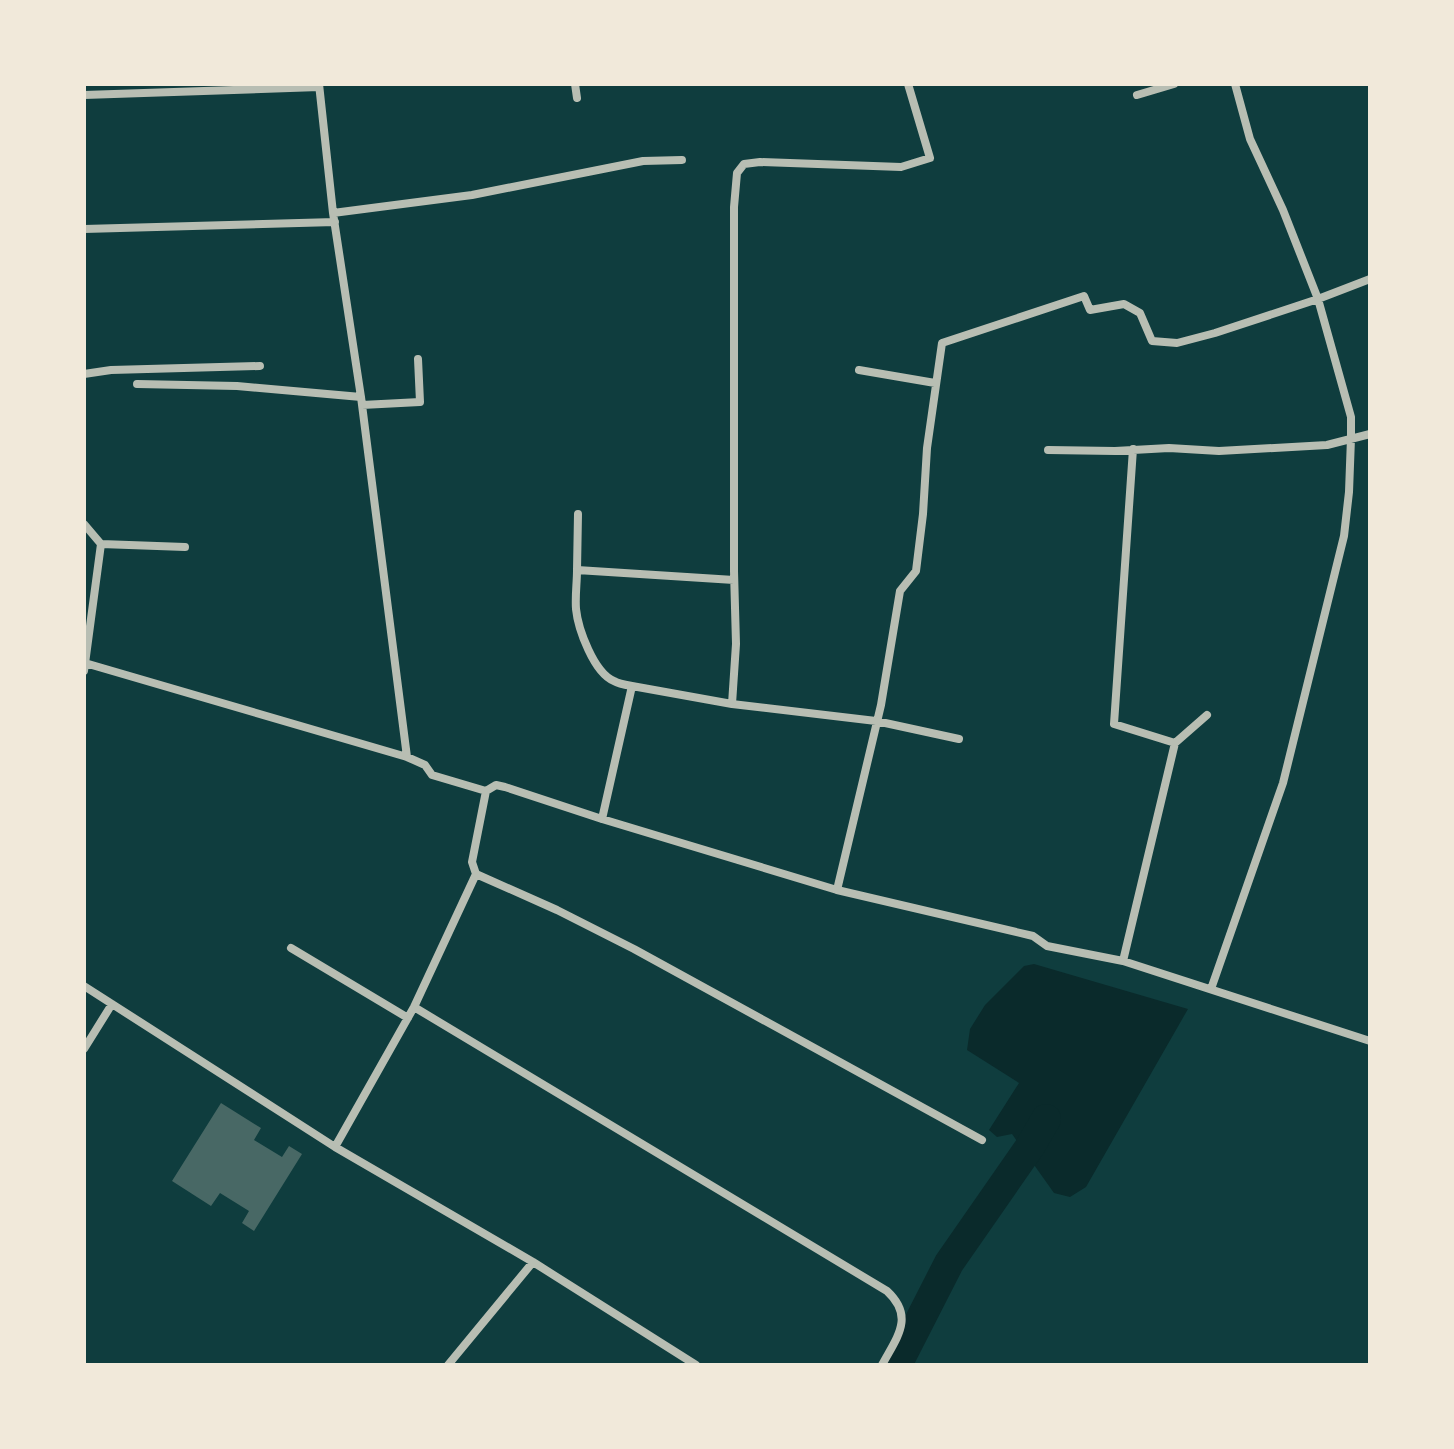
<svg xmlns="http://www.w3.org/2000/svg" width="1454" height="1449" font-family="Cabin,sans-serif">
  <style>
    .water { fill: #0a2a2b }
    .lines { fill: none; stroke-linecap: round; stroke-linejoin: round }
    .canal { stroke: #0a2a2b; stroke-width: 30 }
    .building { fill: #486865 }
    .minor { stroke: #b8beb3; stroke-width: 8 }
  </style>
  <rect width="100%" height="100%" fill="#0f3d3e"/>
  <path class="water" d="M1034,964L1188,1009L1086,1187L1070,1197L1054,1193L1012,1134L997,1137L989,1130L1019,1083L967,1050L970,1029L985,1005L1024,966Z"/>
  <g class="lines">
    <path class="canal" d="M897,1365L949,1263L1031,1145L1046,1119"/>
  </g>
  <path class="building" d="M221,1103L261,1128L254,1140L282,1157L289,1146L302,1154L254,1231L242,1223L249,1211L220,1193L211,1206L172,1181Z"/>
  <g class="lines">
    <path class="minor" d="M319,84L333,213L361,397L407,757
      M575,84L577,98
      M84,95L319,87
      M1137,95L1174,84
      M333,213L472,195L643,161L682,160
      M84,229L335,222
      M859,370L935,383
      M84,374L111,370L260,366
      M137,384L237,386L361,397
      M362,405L420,402L418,359
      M1133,449L1114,724L1175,743
      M1048,450L1115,451L1169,448L1219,451L1327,445L1370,434
      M84,524L101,544
      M577,570L578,514
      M85,663L407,757L425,765L432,775L486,791L496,785L505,787L602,819L837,890L1033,936L1047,946L1123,961L1370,1041
      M84,671L101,544L185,547
      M632,686C626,685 619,684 614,681C594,673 578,629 576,609C575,596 577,583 577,570L734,580
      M732,704L736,644L734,571V207L737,173L744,164L760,162L901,167L930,158L908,84
      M602,819L632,686L732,704L876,721L959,739
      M476,874L557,910L634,949L982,1140
      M837,890L881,705L900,591L916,571L923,514L927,448L942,343L1084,296L1090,310L1124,304L1140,313L1152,341L1177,343L1215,333L1318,299L1370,279
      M291,948L408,1018
      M1123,961L1175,743L1207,715
      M84,986L335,1147L533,1262L696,1365
      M1211,989L1283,783L1344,536L1349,492L1351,438V417L1318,299L1283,210L1250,139L1235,84
      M414,1007L887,1291C915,1317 897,1337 882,1365
      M84,1049L112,1004
      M335,1147L414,1007L476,874L472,862L486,791
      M448,1365L533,1262"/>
  </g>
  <rect width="1454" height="1449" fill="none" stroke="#f1e9da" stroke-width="172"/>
</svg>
